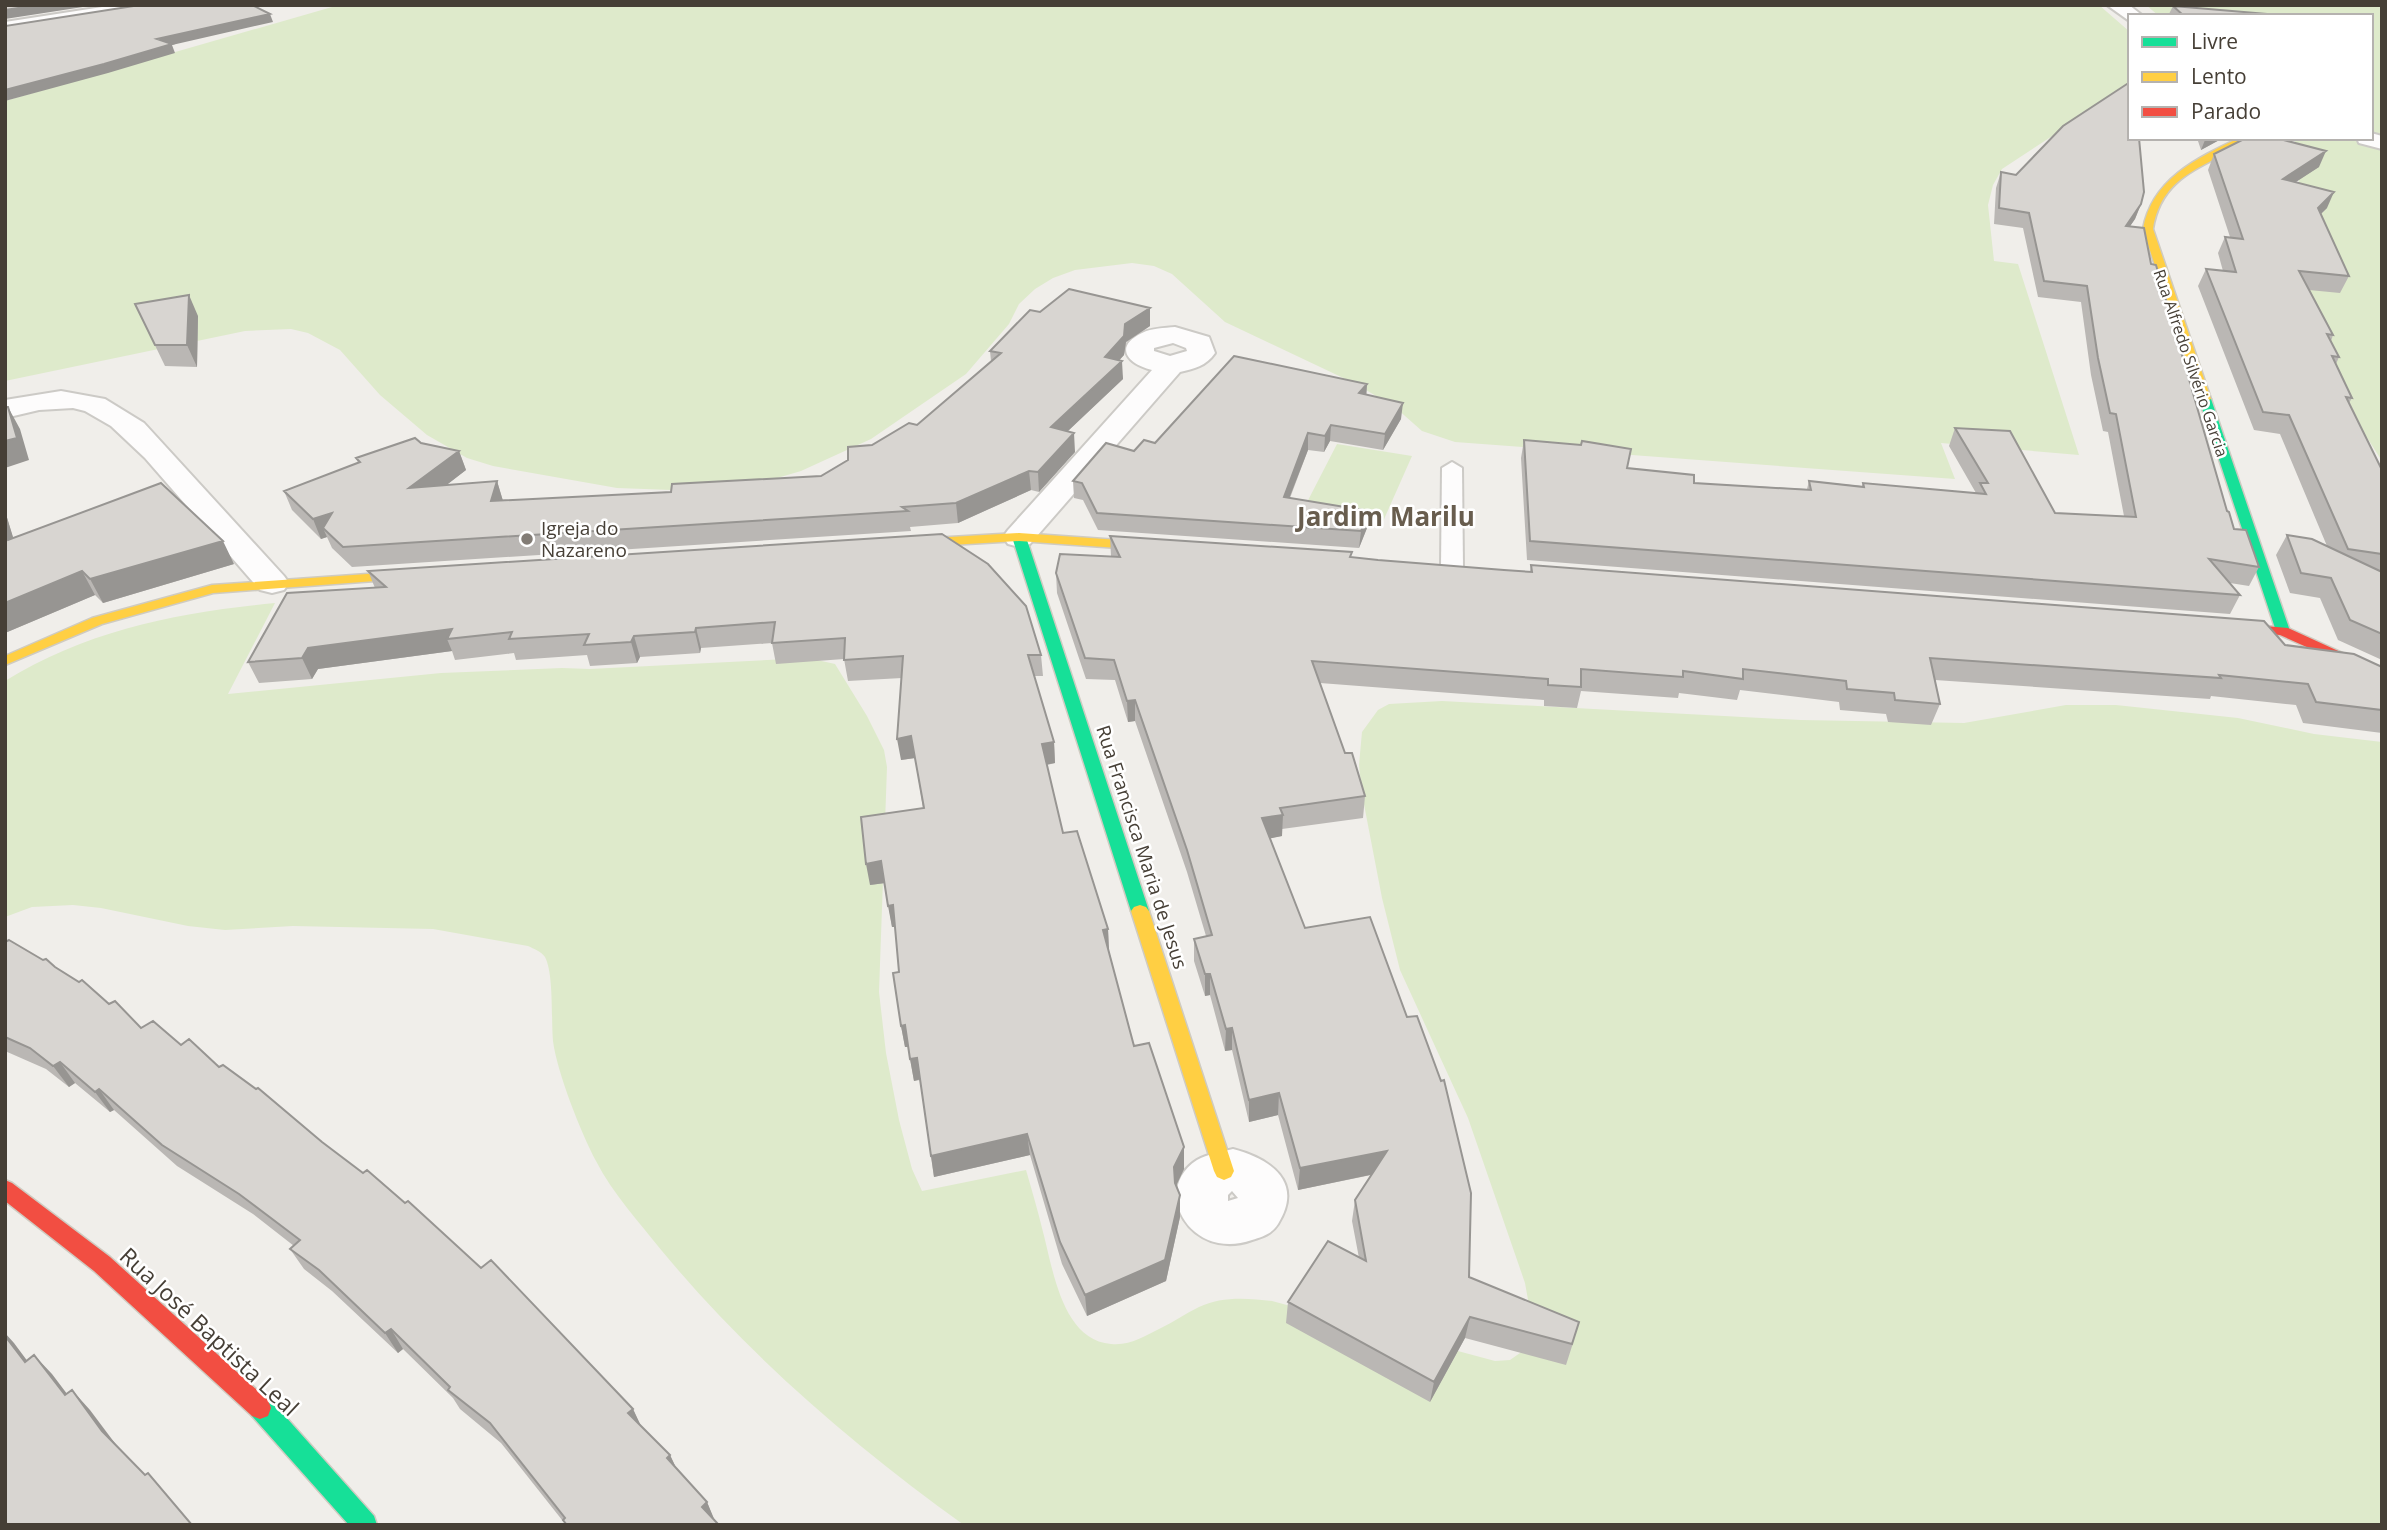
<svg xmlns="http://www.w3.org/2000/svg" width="2387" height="1530" font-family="'Open Sans',sans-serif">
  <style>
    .green { fill: #deeacb }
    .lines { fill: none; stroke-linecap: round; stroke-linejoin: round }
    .lane-casing { stroke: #cccac6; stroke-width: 4 }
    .street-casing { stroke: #cccac6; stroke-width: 4 }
    .fast-casing { stroke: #cfcbc1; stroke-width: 3 }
    .slow-casing { stroke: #cfcbc1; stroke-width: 3 }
    .jam-casing { stroke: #cfcbc1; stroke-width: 3 }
    .lane { fill: #fdfcfc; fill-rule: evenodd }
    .street { fill: #fdfcfc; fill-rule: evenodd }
    .fast { fill: #16e098; fill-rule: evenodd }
    .slow { fill: #ffcf43; fill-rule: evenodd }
    .jam { fill: #f24e42; fill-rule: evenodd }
    .wall { fill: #bab7b4 }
    .shaded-wall { fill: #979592 }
    .building { fill: #d8d5d1; stroke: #979592; stroke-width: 2 }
    .poi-dot { fill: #827c75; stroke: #fff; stroke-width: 2.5 }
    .labels { text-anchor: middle; stroke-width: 5; stroke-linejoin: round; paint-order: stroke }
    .far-street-label { font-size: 16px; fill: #463f36; stroke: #fff }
    .poi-label { font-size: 19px; fill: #463f36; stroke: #fff; text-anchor: start }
    .street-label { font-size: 19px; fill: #463f36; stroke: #fff }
    .near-street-label { font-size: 23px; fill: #463f36; stroke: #fff }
    .district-label { font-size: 26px; font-weight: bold; fill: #685d4e; stroke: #fff }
  </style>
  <rect width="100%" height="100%" fill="#f0eeea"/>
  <path class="green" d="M339,5H2099L2130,32V106L2089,112L2002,169L1993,185L1988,205L1994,261L2018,264L2079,455L1941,443L1955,479L1455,442L1422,431L1396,408L1356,384L1225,322L1172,274L1154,266L1132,263L1075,270L1053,278L1035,289L1019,304L1009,324L966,374L871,439L801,471L767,481L699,491L617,488L493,466L467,458L427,435L380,395L340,350L308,333L291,329L245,331L5,381V101Z
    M2146,5H2382V136L2371,132V16H2159Z
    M2295,138H2349L2382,150V461L2366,436L2341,386L2310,299L2300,187L2294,157Z
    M1337,444L1412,456L1381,526L1302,512Z
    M275,603L228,694L441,673L562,668L590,669L808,658L835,664L867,716L884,750L887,767L879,992L886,1053L899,1120L912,1169L922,1191L1026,1170C1032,1191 1038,1211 1043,1232C1053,1269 1062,1340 1111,1344C1130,1346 1145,1336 1161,1328C1174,1322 1186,1313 1199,1307C1221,1296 1248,1298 1272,1301L1495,1361L1510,1360L1520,1353L1530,1338L1532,1322L1525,1283L1468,1118L1400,970L1382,898L1362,794L1359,765L1362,732L1378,710L1389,704L1442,701L1801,720L1964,723L2066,705H2116L2238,718L2314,734L2382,742V1525H964C853,1445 750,1357 662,1251C639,1222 613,1194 596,1161C581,1133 557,1072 553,1041C551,1020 554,974 545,957C541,951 534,949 528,946L433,929L293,926L225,930L188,926L101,908L73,905L32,907L5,917V681C87,630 180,612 275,603Z"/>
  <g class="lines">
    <defs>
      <path id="lane" d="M1452,462L1462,468L1463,567L1459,571H1445L1441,567L1442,468Z"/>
      <path id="street" d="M115,5H159L150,10L5,33V22Z
        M2107,5H2129L2143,16H2130L2128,20Z
        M2371,133L2382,136V149L2359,143L2357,138H2371Z
        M1175,327L1209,337L1215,353C1206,366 1194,369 1180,372L1030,544L1019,547L1008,544L1003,537L1008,530L1152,370C1128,364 1113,347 1142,333C1152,328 1164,328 1175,327ZM1173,343L1186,348L1187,351L1170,356L1154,351V348Z
        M61,391L105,399L144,423L284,576L289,583L284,590L272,593L260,590L145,458L111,426L85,411L73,408L39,410L5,418V400Z
        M1233,1149C1271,1159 1304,1182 1278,1224C1272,1234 1262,1237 1252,1240C1191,1262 1150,1190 1197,1160C1207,1154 1222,1152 1233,1149ZM1232,1191L1238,1198L1228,1201V1195Z"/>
      <path id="fast" d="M2205,396L2211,399L2290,631L2288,634H2278L2276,631L2199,399Z
        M1019,533L1026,537L1149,911L1146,915H1134L1131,911L1012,537Z
        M260,1397L268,1400L284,1415L374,1516L377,1525H349L252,1416L249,1408L252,1400Z"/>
      <path id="slow" d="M2239,138H2251C2211,167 2162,171 2153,229L2211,399L2205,402L2199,399L2143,229C2152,179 2197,158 2239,138Z
        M1019,533L1161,543L1168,547L1161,551L1019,541L899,548L892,544L899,540Z
        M424,570L431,574L429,577L213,593L102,624L5,665V656L92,618L212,585Z
        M1140,905L1146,907L1149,911L1234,1171L1231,1177L1224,1180L1217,1177L1214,1171L1131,911L1134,907Z"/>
      <path id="jam" d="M2219,622L2288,628L2382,671V681L2280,635L2214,629L2212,626L2214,623Z
        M5,1180L12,1183L110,1257L268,1400L271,1408L268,1416L260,1419L252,1416L94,1271L5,1201Z"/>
    </defs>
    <use href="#lane" class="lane-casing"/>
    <use href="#street" class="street-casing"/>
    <use href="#fast" class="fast-casing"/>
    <use href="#slow" class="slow-casing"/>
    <use href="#jam" class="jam-casing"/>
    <use href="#lane" class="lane"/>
    <use href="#street" class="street"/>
    <use href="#fast" class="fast"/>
    <use href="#slow" class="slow"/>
    <use href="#jam" class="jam"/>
  </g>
  <path class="wall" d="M2173,6L2292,16H2171L2169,14Z
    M2197,138H2223L2201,150Z
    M2214,154L2319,167L2295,182L2327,208L2321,214L2349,276L2340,293L2309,290L2333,335L2331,341L2339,357L2336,364L2352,398L2349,403L2382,470V660L2338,640L2320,598L2290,593L2276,555L2287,535L2327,546L2280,434L2254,430L2198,286L2206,269L2223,271L2218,253L2225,237H2230L2208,170Z
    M2001,172L2141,204L2135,219L2130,226L2151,264L2227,511L2234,529L2259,567L2249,586L2230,583L2240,595L2230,614L1527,560L1521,458L1524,440L1628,468L1694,483L1807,489L1809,481L1862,486L1863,483L1976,493L1949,446L1955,428L2055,513L2124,516L2108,432L2103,431L2091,375L2081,302L2038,297L2023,228L1994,224L1996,188Z
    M135,304L198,316L197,367L165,366Z
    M1150,308V326L1126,342L1124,355L1119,360L1123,379L1068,431L1075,452L1039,492L1031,490L958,523L910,527L911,531L352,567L332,548L327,537L321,539L292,510L284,491L358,463L356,458L421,443L459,451L466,470L446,485L497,481L503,501L671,492L821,476L872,445L917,425L991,361L990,351L1040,312Z
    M1367,384L1366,395L1401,419L1383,450L1330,441L1324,452L1308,450L1290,498L1367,528L1359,548L1098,530L1083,500L1074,498L1073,481L1134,451L1155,443Z
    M5,511L13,538L234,564L103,603L95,595L5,633Z
    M1110,536L1351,557L1378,560L1530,572L1531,565L2285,645L2382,667V733L2303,723L2296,705L2211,696L2210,699L1935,680L1940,704L1931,725L1888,722L1886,714L1840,710L1839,702L1740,690L1737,700L1679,693L1678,698L1581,691L1577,708L1544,706V700L1320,683L1345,753L1365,796L1363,818L1282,829V836L1270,838L1305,928L1469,1277L1573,1343L1566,1365L1465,1338L1430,1402L1286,1323L1288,1302L1359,1258L1352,1221L1355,1200L1371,1175L1298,1190L1278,1115L1249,1122L1232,1050L1225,1051L1210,995L1205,996L1194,961V939L1206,936L1187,872L1135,721L1128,722L1115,680L1086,679L1057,593L1056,573L1111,556Z
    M368,571L1041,655L1043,676H1034L1054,742L1055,763L1047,765L1063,833L1108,929L1109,951L1134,1046L1184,1147V1169L1176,1186L1180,1217L1166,1281L1087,1316L1062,1264L1030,1155L934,1177L920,1080L914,1081L908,1047H905L901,1026L899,972L895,927H892L885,883L870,885L923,808L915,758L901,760L902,678L848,681L844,659L776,664L772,643L701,648L700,653L640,657L637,663L590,666L587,655L516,660L514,653L455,660L452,651L318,669L312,679L259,683L248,662L375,588Z
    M5,942L55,967L109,1004L141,1028L181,1045L219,1067L633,1409L640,1425L670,1455L677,1470L707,1502L714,1520L719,1525H566L501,1443L460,1409L453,1398L403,1349L398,1353L332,1291L304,1269L290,1249L294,1246L253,1214L177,1166L114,1110L110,1112L75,1083L69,1087L46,1069L5,1051Z"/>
  <path class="shaded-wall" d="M38,5H96L5,19V10Z
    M270,14L273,22L172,45L175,53L108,73L5,101V90L157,39Z
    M2209,138H2223L2201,150L2205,140Z
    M2326,151L2319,167L2276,195L2283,179Z
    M2334,192L2327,208L2310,224L2318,208Z
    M2141,204L2135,219L2120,241L2126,226Z
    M189,295L198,316L197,367L187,345Z
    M1150,308V326L1126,342L1124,355L1105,376V357L1125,324Z
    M1122,361L1123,379L1052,446L1051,427Z
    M1367,384L1366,400L1359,393Z
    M1403,403L1401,419L1383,450L1385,434Z
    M8,407L20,429L29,460L5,468V441Z
    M1331,425L1330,441L1324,452L1325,436Z
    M1074,433L1075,452L1039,492L1038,472Z
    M1308,433V450L1283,514L1284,497Z
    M459,451L466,470L417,508L409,488Z
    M1029,471L1031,490L958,523L956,503Z
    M497,481L503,501H491Z
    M5,511L21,563L8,540L5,531Z
    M1369,511L1367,528L1359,548L1361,531Z
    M332,513L323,528L327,537L321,539L313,519Z
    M223,541L234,564L103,603L90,579Z
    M82,571L95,595L5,633V603Z
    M696,628L701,648L700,653L695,632Z
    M452,629L447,639L452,651L318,669L312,679L302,658L308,648Z
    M634,636L640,657L637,663L631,642Z
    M1135,700V721L1128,722L1127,701Z
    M911,736L915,758L901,760L897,739Z
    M1054,742L1055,763L1044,765L1042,744Z
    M1283,815L1282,836L1262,840V818Z
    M881,861L885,883L870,885L866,864Z
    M893,905L897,927H892L888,906Z
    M1108,929L1109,951L1103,930Z
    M1205,974H1210V995L1205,996Z
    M905,1025L909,1047H905L901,1026Z
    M1232,1028V1050L1225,1051L1226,1029Z
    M917,1058L921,1079L914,1081L910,1059Z
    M60,1062L75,1083L69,1087L53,1066Z
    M99,1089L114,1110L110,1112L95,1092Z
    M1279,1093L1278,1115L1249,1122V1100Z
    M1027,1134L1030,1155L934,1177L931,1156Z
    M1184,1147V1169L1175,1188L1174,1167Z
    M1387,1151L1384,1172L1298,1190L1300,1168Z
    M1180,1195V1217L1166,1281L1087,1316L1085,1295Z
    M1470,1317L1465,1338L1430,1402L1434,1382Z
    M391,1329L403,1349L398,1353L385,1333Z
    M5,1333L14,1343L43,1382L25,1362L5,1336Z
    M34,1355L52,1374L83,1415L65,1395Z
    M72,1390L90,1410L120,1450L102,1431Z
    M633,1409L642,1428L628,1413Z
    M670,1455L679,1474L667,1458Z
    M707,1502L715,1521L702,1507Z"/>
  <path class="building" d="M5,5H38L5,10Z
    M140,5H252L270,14L157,39L172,44L104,64L5,90V26Z
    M2173,6L2292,16H2184Z
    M2130,82V138H2139L2144,192L2141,204L2126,226L2144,228L2151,264L2156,265L2227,511L2229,512L2234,529L2246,530L2259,567L2209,559L2240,595L1530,541L1524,440L1581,445L1582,441L1631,449L1627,468L1694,475V483L1811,490L1809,481L1864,487L1863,483L1986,494L1980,483H1988L1955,428L2010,431L2055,513L2136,517L2116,414L2110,413L2098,358L2087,286L2044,281L2029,213L1999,208L2001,172L2016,175L2063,126Z
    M2246,138H2276L2326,151L2283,179L2334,192L2318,208L2349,276L2299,271L2333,335L2327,334L2339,357L2332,356L2352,398L2346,397L2382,470V554L2348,549L2289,415L2263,412L2206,269L2236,272L2225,237L2243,239L2214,154Z
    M1069,289L1150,308L1125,324L1124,336L1105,357L1122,361L1051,427L1074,433L1038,472L1029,471L956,503L902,507L908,511L343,547L323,528L332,513L313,519L284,491L360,462L356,458L415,438L421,443L459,451L409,488L497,481L491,501L671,492L672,484L821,476L848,460V447L872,445L909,423L917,425L1001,353L990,351L1030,310L1040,312Z
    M189,295L187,345H155L135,304Z
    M1234,356L1367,384L1359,393L1403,403L1385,434L1331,425L1325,436L1308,433L1284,497L1369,511L1361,531L1097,513L1082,483L1073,481L1106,443L1134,451L1144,440L1155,443Z
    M5,407H8L17,438L5,441Z
    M161,483L223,541L90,579L82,571L5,603V531L8,540Z
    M942,534L988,564L1026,606L1041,655H1028L1054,742L1042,744L1063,833L1077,831L1108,929L1103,930L1134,1046L1149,1043L1184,1147L1174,1167L1175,1183L1180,1195L1165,1260L1085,1295L1060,1242L1027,1134L931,1156L917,1058L910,1059L905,1025L901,1026L893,973L899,972L893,905L888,906L881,861L866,864L861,817L924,808L911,736L897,739L903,656L844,660L845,638L772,643L775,622L696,628L695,632L634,636L631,642L584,645L589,634L509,639L512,632L447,639L452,629L308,648L302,658L248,662L287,593L386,587L368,571Z
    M2287,535L2312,539L2382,572V634L2350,620L2331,578L2301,573Z
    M1110,536L1352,552L1350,557L1378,560L1504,570L1532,572L1531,565L2264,621L2285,645L2354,654L2382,667V710L2316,702L2308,684L2219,675L2221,678L1930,658L1940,704L1895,700L1894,693L1847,689L1846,681L1743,669V679L1683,671V677L1581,669V687L1548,685V679L1312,661L1345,753H1352L1365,796L1280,808L1283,815L1262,818L1305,928L1370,917L1407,1017L1417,1016L1441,1081L1444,1080L1471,1193L1469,1277L1579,1322L1572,1344L1470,1317L1434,1382L1288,1302L1328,1241L1366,1261L1355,1200L1387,1151L1300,1168L1279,1093L1249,1100L1232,1028L1226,1029L1210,974H1205L1194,939L1212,935L1187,850L1135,700L1127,701L1114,660L1085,658L1056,573L1060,554L1120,557Z
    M9,940L43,960L46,959L55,967L79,982L82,980L109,1004L115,1001L141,1028L153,1021L181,1045L189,1039L219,1067L223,1065L256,1089L258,1088L322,1142L363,1173L367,1170L405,1203L408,1201L481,1268L491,1260L633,1409L628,1413L670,1455L667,1458L707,1502L702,1507L719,1525H567L563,1520L565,1518L490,1423L448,1390L450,1387L391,1329L385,1333L319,1270L290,1249L300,1240L239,1194L162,1145L99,1089L95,1092L60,1062L53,1066L30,1048L5,1037V942Z
    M5,1336L25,1362L34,1355L65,1395L72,1390L102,1431L145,1475L148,1473L192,1525H8L5,1522Z"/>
  <circle class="poi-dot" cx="527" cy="539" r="7"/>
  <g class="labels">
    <g class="far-street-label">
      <text transform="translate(2191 363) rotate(71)" y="6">Rua Alfredo Silvério Garcia</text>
    </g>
    <g class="poi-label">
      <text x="541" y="535">Igreja do<tspan x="541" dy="22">Nazareno</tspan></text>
    </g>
    <g class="street-label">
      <text transform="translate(1142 847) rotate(72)" y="7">Rua Francisca Maria de Jesus</text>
    </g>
    <g class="near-street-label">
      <text transform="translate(209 1332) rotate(43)" y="8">Rua José Baptista Leal</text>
    </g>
    <g class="district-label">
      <text x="1386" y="526">Jardim Marilu</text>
    </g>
  </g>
  <rect width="2387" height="1530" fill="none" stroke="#463f36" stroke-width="14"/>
  <rect x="2128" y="14" width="245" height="126" fill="#ffffff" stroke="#b5b2af" stroke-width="2"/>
  <rect x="2142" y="37" width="35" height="10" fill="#16e098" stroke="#b5b2af" stroke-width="2"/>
  <text x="2191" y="49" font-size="21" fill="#463f36">Livre</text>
  <rect x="2142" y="72" width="35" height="10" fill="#ffcf43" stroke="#b5b2af" stroke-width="2"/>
  <text x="2191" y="84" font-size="21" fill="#463f36">Lento</text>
  <rect x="2142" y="107" width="35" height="10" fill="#f24e42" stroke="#b5b2af" stroke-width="2"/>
  <text x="2191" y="119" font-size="21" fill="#463f36">Parado</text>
</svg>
